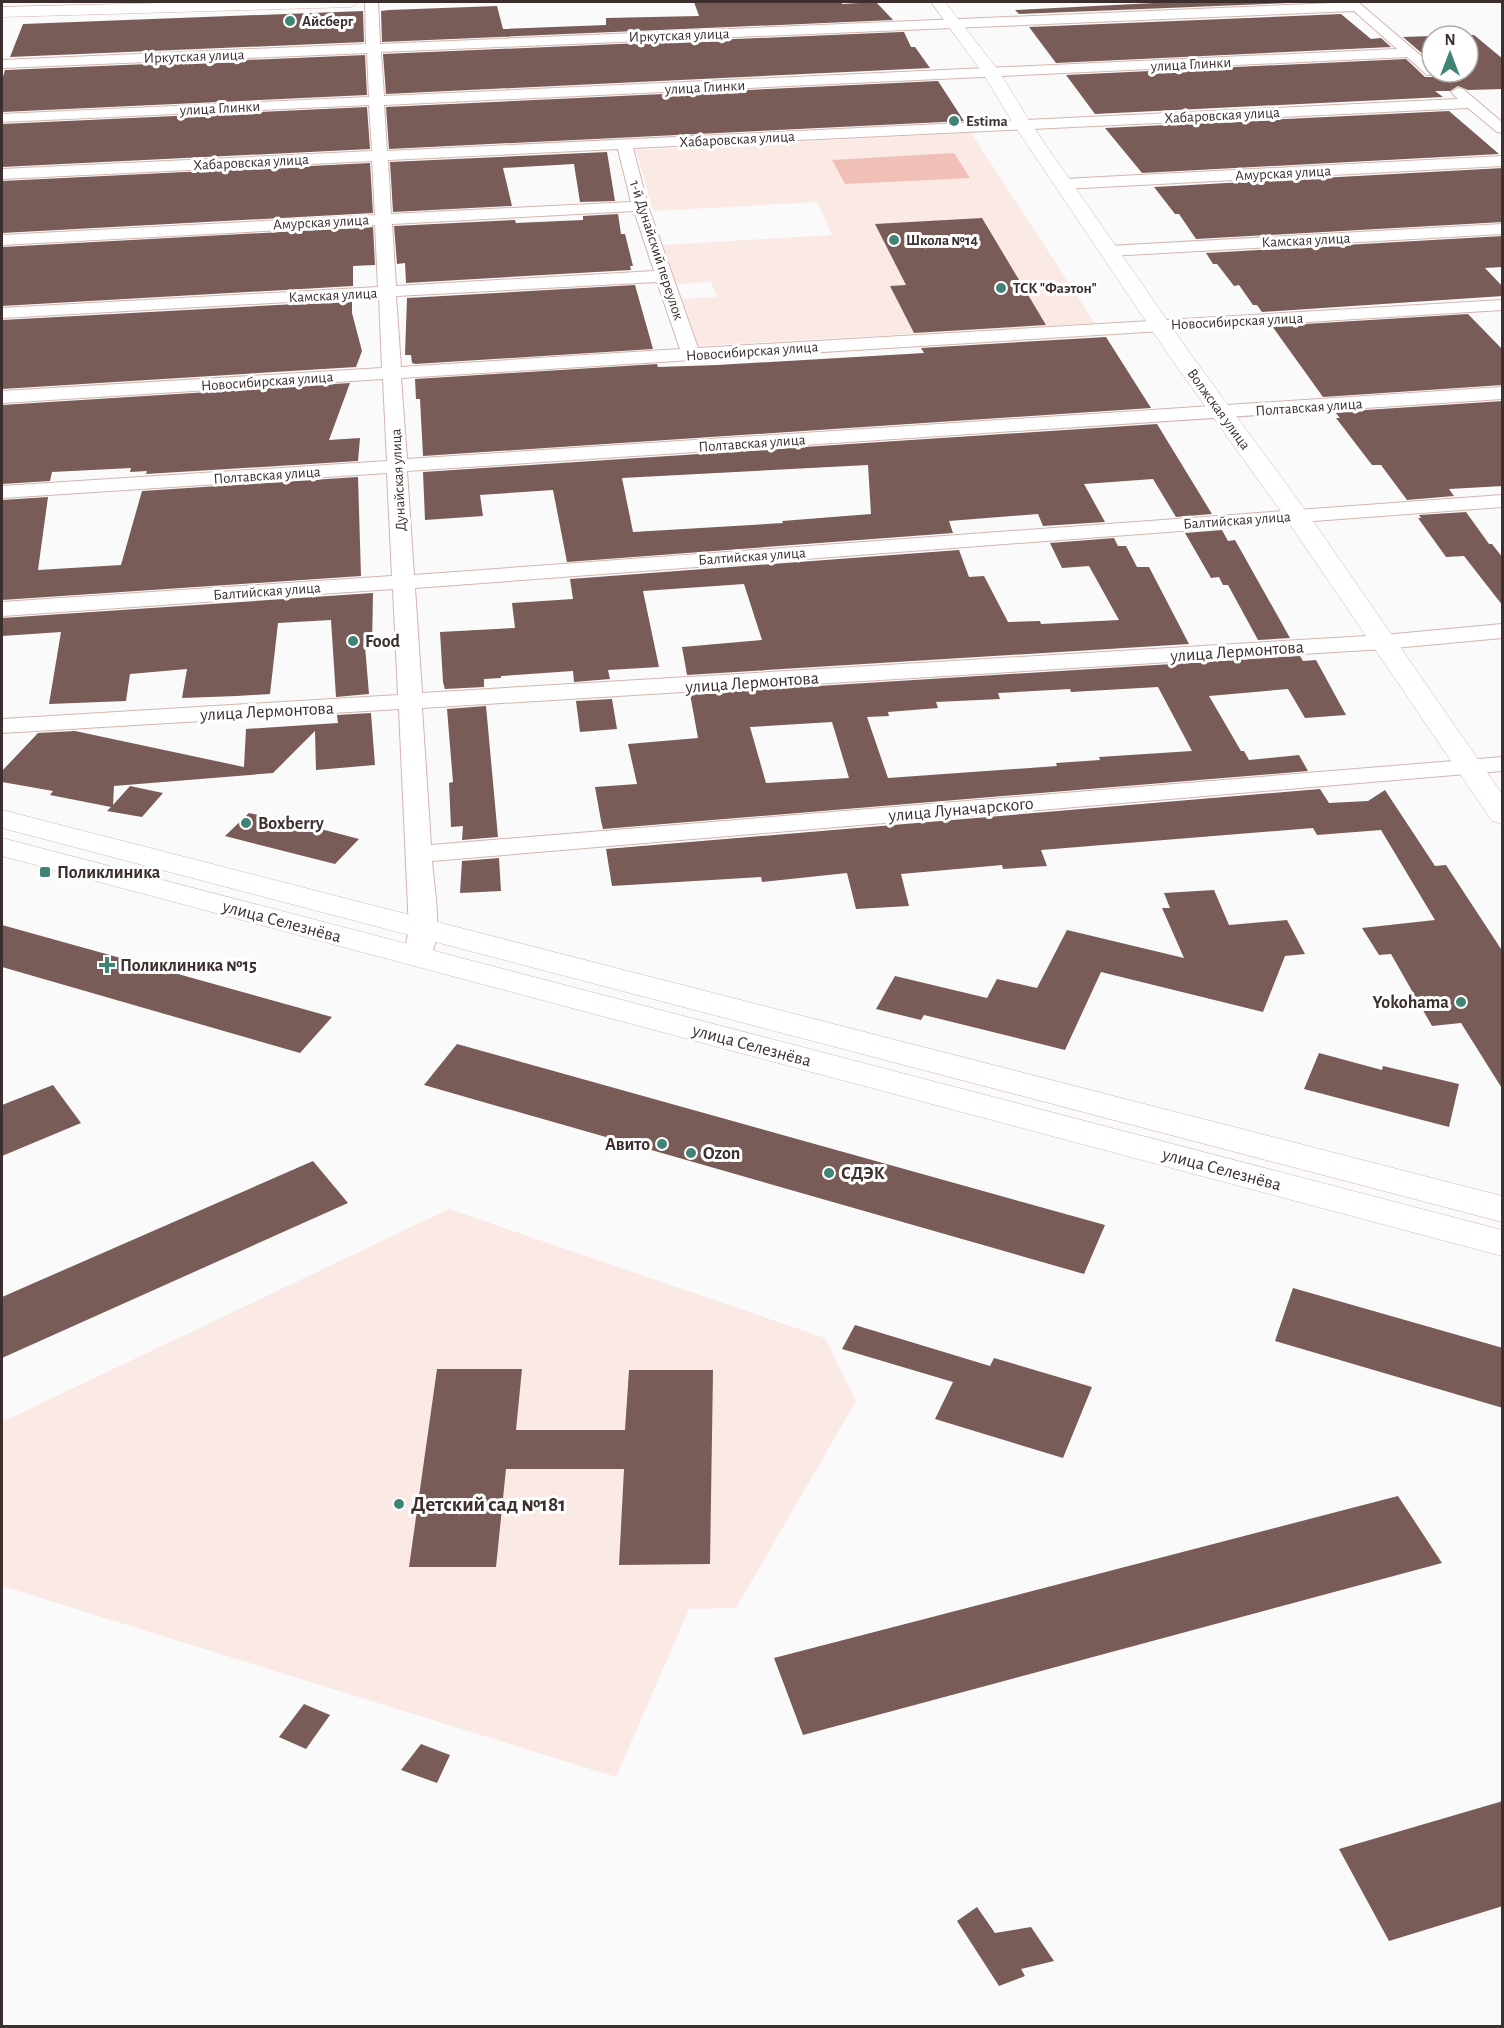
<svg xmlns="http://www.w3.org/2000/svg" width="1504" height="2028" font-family="'Alegreya Sans',sans-serif">
  <style>
    .built { fill: #fbe9e6 }
    .green { fill: #f0bfb6 }
    .building { fill: #795c57; fill-rule: evenodd }
    .lines { fill: none; stroke-linecap: round; stroke-linejoin: round }
    .street-casing { stroke: #d5b4ae; stroke-width: 2 }
    .secondary-casing { stroke: #d5b4ae; stroke-width: 1 }
    .primary-casing { stroke: #d5b4ae; stroke-width: 1 }
    .street { fill: #fff; fill-rule: evenodd }
    .secondary { fill: #fff; fill-rule: evenodd }
    .primary { fill: #fff; fill-rule: evenodd }
    .poi-dot { fill: #408477; stroke: #fff; stroke-width: 2 }
    .labels { text-anchor: middle; stroke-width: 6; stroke-linejoin: round; paint-order: stroke }
    .far-poi-label { font-size: 15px; font-weight: bold; fill: #3c2f2d; stroke: #fff; text-anchor: start }
    .far-street-label { font-size: 15px; fill: #3c2f2d; stroke: #fff }
    .poi-label { font-size: 18px; font-weight: bold; fill: #3c2f2d; stroke: #fff; text-anchor: start }
    .street-label { font-size: 18px; fill: #3c2f2d; stroke: #fff }
    .near-poi-label { font-size: 21px; font-weight: bold; fill: #3c2f2d; stroke: #fff; text-anchor: start }
  </style>
  <rect width="100%" height="100%" fill="#fafafa"/>
  <path class="built" d="M971,133L1095,323L698,346L682,299L717,297L711,282L677,284L663,245L832,235L817,202L653,211L636,150Z
    M449,1209L825,1338L856,1401L736,1608L689,1609L616,1777L2,1586V1422Z"/>
  <path class="green" d="M954,153L970,178L845,184L832,160Z"/>
  <path class="building" d="M694,2H842V4L876,2L893,20L382,42L381,11L389,10L497,6L503,29L606,25V18L699,16Z
    M1174,2H1313L1019,14L1015,10Z
    M363,11L364,42L10,57L23,24Z
    M1341,14L1371,39L1381,38L1391,47L1056,63L1029,27Z
    M901,32H904L911,47H915L930,68L386,94L383,54Z
    M1474,35L1503,59V89L1468,90L1458,86L1450,91H1435L1443,97L1095,114L1066,75L1406,59L1425,77H1437L1441,72H1468V36H1446Z
    M1432,36V62L1403,37Z
    M365,55L367,95L2,112V80L5,70Z
    M938,81L964,121L389,149L386,107Z
    M367,107L370,149L2,167V124Z
    M1449,111L1499,154L1142,173L1105,128Z
    M607,152L615,201L580,202L574,164L503,168L512,206L393,212L390,162Z
    M370,163L373,213L2,233V181Z
    M1503,168V222L1196,239L1179,214H1175L1154,187Z
    M618,214L621,234H625L633,266H630L631,270L406,283L405,263L397,264L394,226L515,220L516,223L583,220V216Z
    M982,218L1046,325L914,333L890,286L906,285L875,224Z
    M373,227L375,265L353,266V286L2,306V247Z
    M1503,236V267L1485,268L1503,287V296L1262,312L1257,305H1253L1239,285L1234,286L1217,264H1213L1206,253Z
    M635,285L653,349L415,364L412,363L411,355H405L407,298Z
    M352,301V313L362,351L356,367L2,389V320Z
    M1468,314L1503,350V385L1323,397L1272,326Z
    M1106,337L1151,408L423,456L420,399H416L415,379L657,364L658,367L717,365L924,353L921,348Z
    M350,383L329,440L360,438L358,461L146,474L147,471L130,472L131,468L52,472L50,481L2,484V405Z
    M1503,401V486L1449,489L1454,496L1407,500L1381,465H1372L1336,418H1340L1335,412Z
    M1157,424L1212,514L1176,517L1153,479L1084,484L1105,522L1043,526L1038,514L949,521L953,533L567,562L553,490L480,495L483,516L425,520L423,472ZM868,465L871,514L782,521L783,523L633,532L622,478Z
    M358,477L361,576L2,600V500L48,497L38,570L121,565L142,491Z
    M1466,512L1489,544H1492L1503,558V606L1464,556L1446,557L1418,518H1421L1419,515Z
    M1222,530L1228,541L1235,540L1290,638L1258,640L1228,585H1223L1219,577L1211,578L1185,533Z
    M1114,538L1118,546H1126L1137,567H1149L1189,644L687,675L682,647L762,640L744,584L643,591L659,667L608,670L610,679L574,682L573,671L501,676V678L484,679V687L445,689L443,682L440,632L515,628L512,603L573,599L570,579L959,550L969,577L984,576L1008,622L1040,621L1041,624L1119,620L1089,566L1062,568L1050,543Z
    M373,593L372,646H365L369,694L336,697L331,620L278,623L270,694L237,696L182,698L187,669L130,674L126,701L49,704L61,632L2,636V618Z
    M1300,656L1303,661L1316,660L1346,715L1305,718L1288,689L1209,696L1241,751H1244L1249,760L1299,755L1308,771L603,829L601,821L595,787L637,784L628,744L698,738L690,694ZM1158,687L1192,751L1099,757L1100,760L1056,763L1057,766L888,778L867,717L889,716L888,712L938,708L936,702L1000,699L998,693L1070,689L1071,692ZM832,722L849,778L766,783L750,727Z
    M612,699L617,729L580,732L576,701Z
    M486,706L498,837L462,840L463,826L451,827L449,783L453,782L447,709Z
    M371,713L375,765L316,770L315,731L273,773L114,786L113,805L130,786L163,793L142,817L107,811L111,807L50,795L53,791L2,782V771L38,733L75,731L244,767L246,729L338,723L337,715Z
    M1320,789L1329,803L1368,801L1385,790L1435,866L1446,865L1503,952V1090L1461,1023L1432,1026L1391,954L1379,955L1362,928L1435,920L1381,830L1317,835L1313,828L1041,850L1047,866L1003,869L1002,865L901,874L909,906L856,909L847,873L762,882L761,877L612,886L606,849Z
    M249,813L317,828L359,839L335,864L225,836Z
    M499,858L501,891L460,893L462,861Z
    M1214,890L1229,925L1287,920L1305,954L1285,956L1263,1012L1101,972L1065,1050L924,1015L921,1020L876,1009L895,976L987,998L997,979L1037,988L1067,930L1184,958L1162,908H1170L1164,893Z
    M2,925L332,1017L300,1053L2,967Z
    M457,1044L1105,1225L1084,1274L424,1085Z
    M1319,1053L1382,1070L1383,1066L1459,1084L1449,1127L1304,1089Z
    M53,1085L81,1123L2,1156V1105Z
    M313,1161L348,1203L2,1358V1297Z
    M1293,1288L1503,1348V1408L1275,1341Z
    M855,1325L990,1366L994,1358L1092,1387L1063,1458L935,1419L953,1382L842,1349Z
    M437,1369H522L516,1430H625L629,1370H713L710,1564L619,1565L624,1469H506L496,1567H409Z
    M1398,1496L1442,1563L803,1735L774,1658Z
    M304,1704L330,1715L306,1749L279,1737Z
    M421,1744L450,1755L437,1783L401,1770Z
    M1503,1801V1906L1389,1941L1339,1849Z
    M977,1907L995,1933L1031,1927L1054,1961L1021,1969L1025,1976L999,1986L957,1921Z"/>
  <g class="lines">
    <defs>
      <path id="street" d="M365,2H378L380,44L1358,2L1432,65V72H1439L1437,75H1427L1407,57L384,105L387,151L1458,99L1451,92L1458,88L1463,89L1502,122V133L1497,132L1468,108L633,148L648,206L698,348L1502,300V310L401,378L407,459L1502,387V399L407,471L414,575L1502,495V507L415,588L422,693L1384,635L1502,624V638L1384,649L422,708L431,845L1502,757V771L432,861C434,891 445,936 427,963L417,965L407,963L403,957L409,930L399,709L2,733V719L398,695L393,589L2,616V602L392,576L387,473L2,498V486L387,461L383,379L2,403V391L382,368L379,297L2,318V308L378,287L375,225L2,245V235L375,215L372,161L2,179V169L372,151L369,105L2,122V114L369,97L367,53L2,68V60L366,44ZM1354,11L1397,49L384,96L381,52ZM618,149L631,202L391,214L388,160ZM634,211L654,271L396,286L392,224ZM657,282L680,349L401,367L396,296Z
        M1502,156V166L1064,189L1056,184L1064,179Z
        M1502,224V234L1109,256L1103,255L1101,251L1103,247L1109,246Z"/>
      <path id="secondary" d="M208,2H359L351,7L2,17V7Z
        M931,2H945L998,70L1032,125L1189,352L1306,511L1502,794V824L1492,821L1287,520L1170,357L1014,125L984,75Z"/>
      <path id="primary" d="M2,810L1502,1196V1222L2,828Z
        M2,838L1502,1230V1256L2,856Z"/>
    </defs>
    <use href="#street" class="street-casing"/>
    <use href="#secondary" class="secondary-casing"/>
    <use href="#primary" class="primary-casing"/>
    <use href="#street" class="street"/>
    <use href="#secondary" class="secondary"/>
    <use href="#primary" class="primary"/>
  </g>
  <g class="poi-dot">
    <circle cx="290" cy="21" r="6"/>
    <circle cx="954" cy="121" r="6"/>
    <circle cx="894" cy="240" r="6"/>
    <circle cx="1001" cy="288" r="6"/>
    <circle cx="353" cy="641" r="6"/>
    <circle cx="246" cy="823" r="6"/>
    <rect x="39" y="866" width="12" height="12" rx="3"/>
    <path d="M104 956h6v6h6v6h-6v6h-6v-6h-6v-6h6z"/>
    <circle cx="1461" cy="1002" r="6"/>
    <circle cx="662" cy="1144" r="6"/>
    <circle cx="691" cy="1153" r="6"/>
    <circle cx="829" cy="1173" r="6"/>
    <circle cx="399" cy="1504" r="6"/>
  </g>
  <g class="labels">
    <g class="far-poi-label">
      <text x="302" y="26">Айсберг</text>
      <text x="966" y="126">Estima</text>
      <text x="906" y="245">Школа №14</text>
      <text x="1013" y="293">ТСК "Фаэтон"</text>
    </g>
    <g class="far-street-label">
      <text transform="translate(679 35) rotate(-2)" y="5">Иркутская улица</text>
      <text transform="translate(194 56) rotate(-2)" y="5">Иркутская улица</text>
      <text transform="translate(1191 64) rotate(-3)" y="5">улица Глинки</text>
      <text transform="translate(705 87) rotate(-3)" y="5">улица Глинки</text>
      <text transform="translate(220 108) rotate(-3)" y="5">улица Глинки</text>
      <text transform="translate(1222 115) rotate(-3)" y="5">Хабаровская улица</text>
      <text transform="translate(737 139) rotate(-3)" y="5">Хабаровская улица</text>
      <text transform="translate(251 162) rotate(-3)" y="5">Хабаровская улица</text>
      <text transform="translate(1283 173) rotate(-3)" y="5">Амурская улица</text>
      <text transform="translate(321 222) rotate(-3)" y="5">Амурская улица</text>
      <text transform="translate(1306 240) rotate(-3)" y="5">Камская улица</text>
      <text transform="translate(657 250) rotate(72)" y="5">1-й Дунайский переулок</text>
      <text transform="translate(333 295) rotate(-3)" y="5">Камская улица</text>
      <text transform="translate(1237 321) rotate(-3)" y="5">Новосибирская улица</text>
      <text transform="translate(752 351) rotate(-4)" y="5">Новосибирская улица</text>
      <text transform="translate(267 381) rotate(-4)" y="5">Новосибирская улица</text>
      <text transform="translate(1309 407) rotate(-4)" y="5">Полтавская улица</text>
      <text transform="translate(1219 409) rotate(54)" y="5">Волжская улица</text>
      <text transform="translate(752 443) rotate(-4)" y="5">Полтавская улица</text>
      <text transform="translate(267 475) rotate(-4)" y="5">Полтавская улица</text>
      <text transform="translate(398 480) rotate(-93)" y="5">Дунайская улица</text>
      <text transform="translate(1237 520) rotate(-4)" y="5">Балтийская улица</text>
      <text transform="translate(752 556) rotate(-4)" y="5">Балтийская улица</text>
      <text transform="translate(267 591) rotate(-4)" y="5">Балтийская улица</text>
    </g>
    <g class="poi-label">
      <text x="365" y="647">Food</text>
      <text x="258" y="829">Boxberry</text>
      <text x="57" y="878">Поликлиника</text>
      <text x="120" y="971">Поликлиника №15</text>
      <text x="1449" y="1008" text-anchor="end">Yokohama</text>
      <text x="650" y="1150" text-anchor="end">Авито</text>
      <text x="703" y="1159">Ozon</text>
      <text x="841" y="1179">СДЭК</text>
    </g>
    <g class="street-label">
      <text transform="translate(1237 651) rotate(-4)" y="6">улица Лермонтова</text>
      <text transform="translate(752 682) rotate(-4)" y="6">улица Лермонтова</text>
      <text transform="translate(267 711) rotate(-3)" y="6">улица Лермонтова</text>
      <text transform="translate(961 809) rotate(-5)" y="6">улица Луначарского</text>
      <text transform="translate(282 921) rotate(15)" y="6">улица Селезнёва</text>
      <text transform="translate(752 1045) rotate(15)" y="6">улица Селезнёва</text>
      <text transform="translate(1222 1169) rotate(15)" y="6">улица Селезнёва</text>
    </g>
    <g class="near-poi-label">
      <text x="411" y="1511">Детский сад №181</text>
    </g>
  </g>
  <rect width="1504" height="2028" fill="none" stroke="#3c2f2d" stroke-width="6"/>
  <g transform="translate(1450 54)"><circle r="28" fill="#ffffff" stroke="#b1acab" stroke-width="1.5"/>
  <path d="M0-4.5L10 22L0 15L-10 22Z" fill="#408477"/>
  <text y="-9" font-size="16" font-weight="bold" text-anchor="middle" fill="#3c2f2d">N</text>
  </g>
</svg>
